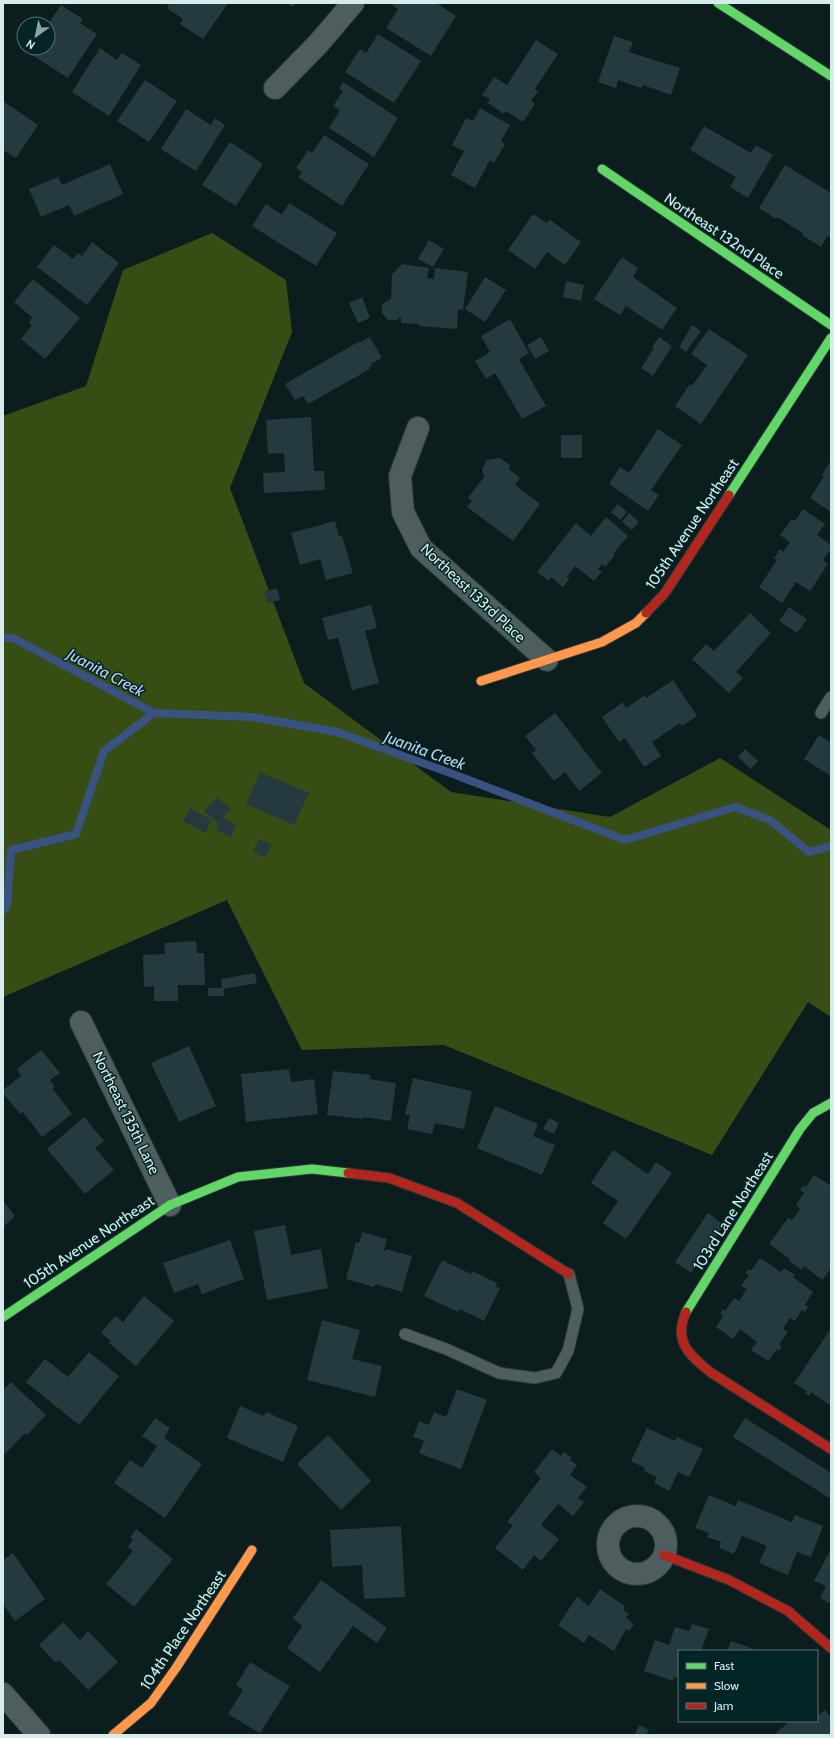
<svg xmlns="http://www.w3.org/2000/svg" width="834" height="1738" font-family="Cabin,sans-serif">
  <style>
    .forest { fill: #384d14 }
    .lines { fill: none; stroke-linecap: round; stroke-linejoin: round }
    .stream { stroke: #385382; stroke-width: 8 }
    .building { fill: #253a3e }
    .lane-casing { stroke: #2c3939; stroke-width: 13 }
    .street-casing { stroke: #2c3939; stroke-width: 24 }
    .fast-casing { stroke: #2c3939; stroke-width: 11 }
    .slow-casing { stroke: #2c3939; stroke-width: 11 }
    .jam-casing { stroke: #2c3939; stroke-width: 11 }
    .lane { stroke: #4e5e5e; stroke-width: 11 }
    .street { stroke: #4e5e5e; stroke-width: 22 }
    .fast { stroke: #63d668; stroke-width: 9 }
    .slow { stroke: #ff974d; stroke-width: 9 }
    .jam { stroke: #b3261e; stroke-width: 9 }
    .labels { text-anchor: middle; stroke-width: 3; stroke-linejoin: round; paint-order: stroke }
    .street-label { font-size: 15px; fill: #d5eceb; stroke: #032525 }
    .water-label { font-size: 16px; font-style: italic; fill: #bdcfef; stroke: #032525 }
  </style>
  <rect width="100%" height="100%" fill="#0b1d1d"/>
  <path class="forest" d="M212,233L286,280L292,332L230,488L304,683L451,792L610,817L720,758L831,830V1017L808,1002L712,1155L444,1045L302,1050L227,900L3,997V416L86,386L123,270Z"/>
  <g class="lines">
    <path class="stream" d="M3,638H13L154,713L253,717L337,732L453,774L625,840L735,807L770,820L809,852L831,846
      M3,911L7,906L11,850L76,834L104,751L154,713"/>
  </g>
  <path class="building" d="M167,3H228L203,39L180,24L183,19L167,8L169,5Z
    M287,3H296L293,7Z
    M393,3H436L456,16L431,56L386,28L398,9L392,5Z
    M61,5L83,19L80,23L97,34L68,78L29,53L32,48H48V24Z
    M378,34L421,61L394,103L345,72L360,49L366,53Z
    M614,36L633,42L629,52L680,68L671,95L643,85L641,88L618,80L616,88L598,82Z
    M536,40L558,54L535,89L538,91L531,101L535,104L523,122L506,111L504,114L488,103L490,99L482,95L494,77L507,85Z
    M100,48L117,60L122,53L141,65L109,116L72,92Z
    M145,80L177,101L149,142L117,121Z
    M343,82L398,118L374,157L329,128L340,110L333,106L343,91L339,89Z
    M3,101L38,125L16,158L5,151L3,153Z
    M480,108L510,125L501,141L505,144L494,163L490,160L475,188L451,175L464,151L452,145L466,118L473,121Z
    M186,109L211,125L215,118L225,125L196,171L161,149Z
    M704,126L751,153L756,145L773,155L748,198L730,187L736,177L690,150Z
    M324,135L369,164L342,206L298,177L302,172L296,168L308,150L312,153Z
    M230,142L263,164L236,206L202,185Z
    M110,164L123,194L74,216L69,205L41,217L29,189L58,177L62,185Z
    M785,165L831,193V238L827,236L821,247L802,235L803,233L777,217L776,219L759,208Z
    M289,203L337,233L316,266L252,226L266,204L282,215Z
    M533,214L547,223L550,220L581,242L565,265L547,252L535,269L508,250Z
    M429,240L444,249L433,267L418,259Z
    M92,242L119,263L87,305L37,267L54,245L73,259L78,253L82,256Z
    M622,257L638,268L633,277L677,308L662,330L626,306L620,315L594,299Z
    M402,264L429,268L427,278L434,279L435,268L468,272L463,310L458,309L457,329L419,326V324L401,323V317L397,320H388L382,313V304L391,299L392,274Z
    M485,277L506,290L485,322L465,309Z
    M33,279L80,318L45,359L21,339L32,325L29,323L32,317L14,302Z
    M566,281L584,285L581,301L563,297Z
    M362,297L370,318L358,323L349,303Z
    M510,319L529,353L519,359L546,406L522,419L495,373L486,379L475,361L490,352L481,336Z
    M692,325L701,331L686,352L679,347Z
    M709,329L748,355L701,424L675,406L690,384L692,386L707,365L691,354Z
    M370,337L382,358L371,364L372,366L369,367L370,369L308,404L303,396L295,400L285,384L358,342L359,343Z
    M541,337L549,351L535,359L527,345Z
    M659,337L672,346L653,376L641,368L654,348L652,347Z
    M311,417L314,471H324L325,490L264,493L263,473L285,472L284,453L268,454L266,420Z
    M658,429L682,445L651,490L659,495L648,511L609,484L620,467L629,473Z
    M561,435H582V458H561Z
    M500,458L510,465L509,469L520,478L515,485L540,504L513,541L467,507L472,501L468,498L484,477L482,469L487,460Z
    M831,460V512L810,498L824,476L822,475Z
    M618,504L627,512L620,520L611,512Z
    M803,509L825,524L817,535L831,545V549L823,560L828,564L810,591L796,582L782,603L759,587L777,560L774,558L780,549L783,552L790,542L780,535L792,519L795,521Z
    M629,513L639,522L632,530L622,522Z
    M606,517L628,536L613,554L615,555L605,567L602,564L598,569L602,572L594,581L575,566L567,577L570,578L563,587L551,577L549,581L537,572L576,523L591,536Z
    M335,521L339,536H342L353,573L326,580L320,559L300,565L291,533Z
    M277,588L280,600L267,603L264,592Z
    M371,605L377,628L365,631L379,683L352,690L338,638L328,640L322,618Z
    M789,607L807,619L797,633L779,621Z
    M750,613L771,633L736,672L743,678L729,693L692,659L706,644L714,651Z
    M673,680L697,716L682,726L680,723L652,742L661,756L644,767L625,738L619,742L602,717L623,702L626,708L645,695L646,698Z
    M555,713L602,773L579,791L565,772L554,781L532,753L536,750L525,736Z
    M819,735L831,743V776L804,759Z
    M745,749L758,761L751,769L738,757Z
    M260,772L309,793L294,825L246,804Z
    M217,797L231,809L223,818L236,824L231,837L216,830L221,820L218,823L204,811Z
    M190,808L212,820L205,833L183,821Z
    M259,839L272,845L265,858L253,852Z
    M196,941L197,953H204L205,985H178V1001H154V986L144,987L143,955L165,954L164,943Z
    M255,973L257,983L224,989V996H208V988H222L221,979Z
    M189,1046L216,1106L179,1122L151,1063Z
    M41,1050L60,1073L50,1080L55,1087L52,1088L72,1114L42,1137L23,1112L20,1114L3,1093V1090L21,1076L17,1069Z
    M289,1069L291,1082L314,1079L318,1114L246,1122L241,1074Z
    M333,1071L371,1075L369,1079L396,1083L391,1121L363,1117V1119L327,1115Z
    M413,1078L472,1091L464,1129L435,1123L432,1134L407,1129L410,1115H405Z
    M495,1106L538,1124L533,1136L555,1145L542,1175L477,1148Z
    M84,1117L104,1141L95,1148L114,1170L85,1194L47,1149Z
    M549,1118L559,1123L554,1134L543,1129Z
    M613,1150L648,1174L656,1162L672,1173L626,1239L603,1223L618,1201L591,1183Z
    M814,1175L831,1186V1268L822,1280L804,1266L802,1270L789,1261L790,1259L769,1244L788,1218L792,1220L800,1209L796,1205L804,1193L800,1190L804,1185L806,1187Z
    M3,1201L15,1216L3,1227Z
    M708,1213L724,1225L691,1273L675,1262Z
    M285,1225L291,1255L321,1249L328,1288L267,1300L254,1231Z
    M362,1232L387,1239L384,1251H386V1249L412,1256L402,1292L375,1284L374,1287L346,1279L356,1242L359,1243Z
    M230,1240L244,1279L202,1294L198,1284L174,1293L163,1263Z
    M760,1258L781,1272L784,1268L795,1275L793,1277L813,1292L805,1305L808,1307L805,1312L802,1310L795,1321L790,1318L783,1329L788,1332L779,1345L782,1347L778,1351L777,1349L768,1361L751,1350L757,1342L740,1329L733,1339L716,1327L723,1316L720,1314L723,1309L725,1311L734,1298L739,1301L747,1289L741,1286L749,1275L746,1273L748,1269L751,1271Z
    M442,1260L471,1274L472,1271L497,1283L496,1286L500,1288L484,1321L460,1309L458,1312L424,1296Z
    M144,1296L174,1321L136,1366L109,1343L111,1341L101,1333L115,1316L123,1322Z
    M322,1320L360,1330L352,1359L382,1366L375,1397L307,1380Z
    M830,1330L831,1331V1406L811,1392L809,1396L805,1393L807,1391L794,1383Z
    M89,1352L119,1376L79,1425L26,1382L45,1359L68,1377Z
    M11,1382L46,1415L27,1435L25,1433L5,1454L3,1452V1390Z
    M457,1389L487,1400L461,1469L419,1453L424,1441L413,1437L419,1421L429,1425L434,1412L446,1417Z
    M240,1406L264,1416L266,1412L298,1426L283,1462L227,1438Z
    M155,1418L170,1428L164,1438L202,1464L165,1518L114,1483L130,1460L142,1468L157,1446L142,1436Z
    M745,1418L831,1473V1499L733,1437Z
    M647,1428L675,1441L677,1437L703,1449L689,1477L678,1472L669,1491L654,1483L657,1477L644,1471L645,1468L631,1461Z
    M328,1435L371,1481L341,1510L297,1464Z
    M552,1449L561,1456L564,1452L572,1458L570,1460L577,1465L570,1475L587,1487L578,1498L584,1502L573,1516L558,1504L541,1525L559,1539L541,1561L534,1555L523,1570L495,1548L513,1525L507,1522L541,1478L534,1472Z
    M709,1495L736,1506L738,1500L792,1522L795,1515L823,1526L811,1557L797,1552L788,1575L759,1563L767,1546L742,1536L734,1554L719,1548L721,1542L707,1537L709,1533L695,1528Z
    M401,1526L405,1597L364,1599L362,1565L332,1567L330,1530Z
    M136,1529L173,1559L134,1607L106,1584L133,1551L128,1547L133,1540L130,1538Z
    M831,1549V1604L820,1598L826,1586L814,1581Z
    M13,1553L45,1599L15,1621L3,1604V1560Z
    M321,1580L387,1628L377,1643L353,1626L320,1672L287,1648L302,1626L293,1618Z
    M600,1589L625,1606L623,1610L629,1614L626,1618L634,1624L629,1631L626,1629L614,1651L589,1635L584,1643L558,1625L577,1597L589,1606Z
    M63,1622L80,1640L88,1631L118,1662L88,1690L59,1660L56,1663L39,1645Z
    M692,1624L709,1629L701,1651H679V1679L674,1677L673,1681L644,1671L655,1640L669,1645L675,1627L689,1631Z
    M731,1641L759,1651H727Z
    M250,1662L290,1686L260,1733L228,1714L243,1690L236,1685Z
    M825,1710L831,1717V1735H777L776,1733L790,1721H817V1716Z
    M639,1725L649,1730L646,1735H635Z"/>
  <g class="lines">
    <defs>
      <path id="lane" d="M821,713L831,697
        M405,1334L446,1349L499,1373L535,1378L556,1373L568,1351L578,1309L569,1274"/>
      <path id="street" d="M275,88L318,44L353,3
        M418,428L400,476L403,512L421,548L547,660
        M81,1022L170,1205
        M608 1545a29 29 0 1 1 58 0a29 29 0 1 1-58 0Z
        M3,1694L39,1735"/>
      <path id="fast" d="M718,3L831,76
        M602,169L831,325
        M729,495L831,338
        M686,1312L800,1129L813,1113L831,1103
        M3,1317L170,1205L238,1177L312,1169L348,1173"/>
      <path id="slow" d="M481,681L602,642L636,623L646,613
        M113,1735L151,1703L176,1668L252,1550"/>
      <path id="jam" d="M646,613L665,593L729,495
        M348,1173L389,1178L457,1203L569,1274
        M686,1312C673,1342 689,1354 710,1372L831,1449
        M664,1555L729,1580L788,1611L831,1648"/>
    </defs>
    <use href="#lane" class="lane-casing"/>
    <use href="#street" class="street-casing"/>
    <use href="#fast" class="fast-casing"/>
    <use href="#slow" class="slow-casing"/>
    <use href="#jam" class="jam-casing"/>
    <use href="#lane" class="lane"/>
    <use href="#street" class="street"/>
    <use href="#fast" class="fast"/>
    <use href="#slow" class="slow"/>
    <use href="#jam" class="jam"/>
  </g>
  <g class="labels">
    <g class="street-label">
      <text transform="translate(724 236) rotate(34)" y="5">Northeast 132nd Place</text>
      <text transform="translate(692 524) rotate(-56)" y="5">105th Avenue Northeast</text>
      <text transform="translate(473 593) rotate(43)" y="5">Northeast 133rd Place</text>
      <text transform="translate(126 1113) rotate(64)" y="5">Northeast 135th Lane</text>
      <text transform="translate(733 1211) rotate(-58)" y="5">103rd Lane Northeast</text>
      <text transform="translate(89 1242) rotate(-34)" y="5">105th Avenue Northeast</text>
      <text transform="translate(183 1630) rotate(-56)" y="5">104th Place Northeast</text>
    </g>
    <g class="water-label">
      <text transform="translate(106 672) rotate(28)" y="6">Juanita Creek</text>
      <text transform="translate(425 750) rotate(20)" y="6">Juanita Creek</text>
    </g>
  </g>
  <rect width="834" height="1738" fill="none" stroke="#d5eceb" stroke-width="8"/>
  <rect x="678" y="1650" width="140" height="72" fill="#032525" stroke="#577574"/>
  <rect x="686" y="1663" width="20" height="6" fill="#63d668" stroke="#577574"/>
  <text x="714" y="1670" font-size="12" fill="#d5eceb">Fast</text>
  <rect x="686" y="1683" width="20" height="6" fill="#ff974d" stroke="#577574"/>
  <text x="714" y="1690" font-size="12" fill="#d5eceb">Slow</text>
  <rect x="686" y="1703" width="20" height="6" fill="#b3261e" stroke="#577574"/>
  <text x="714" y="1710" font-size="12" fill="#d5eceb">Jam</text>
  <g transform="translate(36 36) rotate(213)"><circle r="19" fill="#032525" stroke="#577574"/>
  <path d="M0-3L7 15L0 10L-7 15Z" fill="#8ea4a3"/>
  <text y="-6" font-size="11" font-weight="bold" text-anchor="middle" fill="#d5eceb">N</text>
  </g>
</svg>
